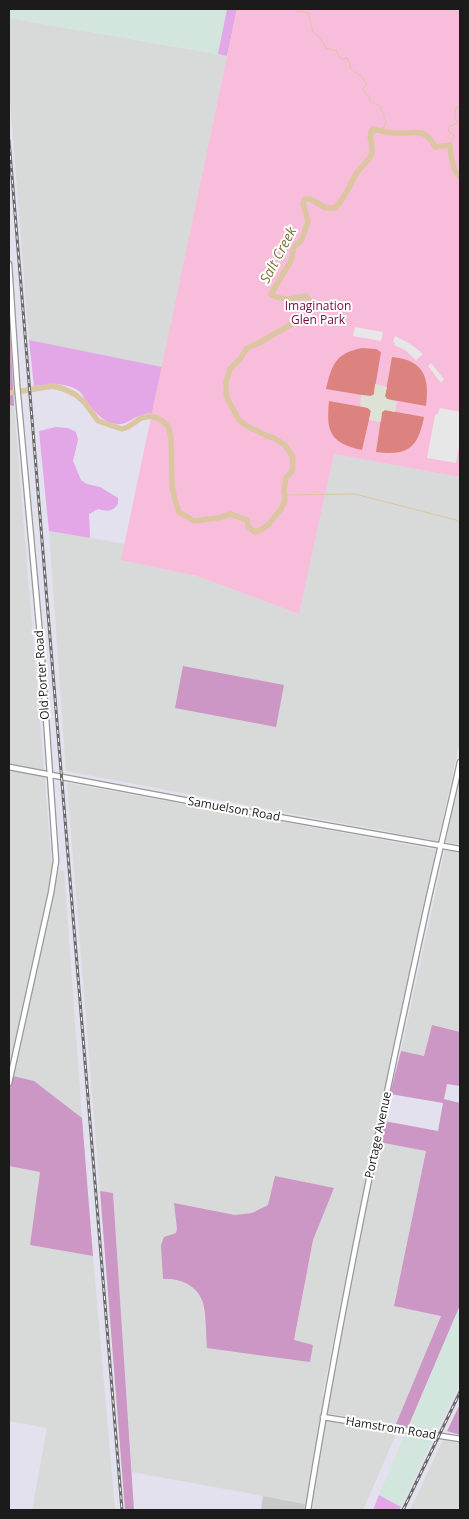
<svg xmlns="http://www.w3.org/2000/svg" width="469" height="1519" font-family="'Open Sans',sans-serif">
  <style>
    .residential { fill: #d8d9d9; fill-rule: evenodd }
    .industrial { fill: #d3e6de }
    .religious { fill: #c9c9c9 }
    .grass { fill: #e3a6e7 }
    .forest { fill: #cc96c5 }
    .park { fill: #f8bdda }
    .pitch { fill: #dc827f }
    .parking { fill: #e7e7e7 }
    .plaza { fill: #dde2d5 }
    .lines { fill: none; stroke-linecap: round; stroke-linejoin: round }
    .stream { stroke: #dbc6a1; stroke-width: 1 }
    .river { stroke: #dbc6a1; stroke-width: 5.5 }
    .tertiary-casing { stroke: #989898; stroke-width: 7 }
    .tertiary { stroke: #fff; stroke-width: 4.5 }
    .rail-casing { stroke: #696969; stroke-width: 3 }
    .rail { stroke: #fff; stroke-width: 1; stroke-dasharray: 4; stroke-linecap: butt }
    .labels { text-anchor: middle; stroke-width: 4; stroke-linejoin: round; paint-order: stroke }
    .park-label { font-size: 12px; fill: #760c41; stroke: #fff }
    .street-label { font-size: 12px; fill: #1b1b1b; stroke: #fff }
    .water-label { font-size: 14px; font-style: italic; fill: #7b7639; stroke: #fff }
  </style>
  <rect width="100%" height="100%" fill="#e2e1ed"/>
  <path class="residential" d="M9,18L227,56L162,367L29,340L9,86Z
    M9,405L14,406L52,869L64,871L82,1118L34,1081L9,1075Z
    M334,454L460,477V740L438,841L66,771L49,531L125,544L122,560L197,576L299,614Z
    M460,776V844L446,842Z
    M67,783L437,850L376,1129L322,1396L326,1398L308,1504L132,1472L113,1193L100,1191ZM276,1176L334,1188L313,1240L294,1341L207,1348L203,1301L192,1286L180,1280L163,1279L164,1237L176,1233L177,1229L174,1203L235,1215L252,1213L268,1205Z
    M445,850L460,853V1032L432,1025L424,1056L401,1051Z
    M379,1142L426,1151L394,1306L441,1315L396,1424L327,1413Z
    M9,1166L40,1171L30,1245L93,1256L115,1510H32L47,1428L9,1421Z
    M325,1419L397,1432L363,1510H310Z
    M443,1440L460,1443V1510H410Z"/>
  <path class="industrial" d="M9,9H227L218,54L9,18Z
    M460,1305V1382L401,1507L379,1495Z"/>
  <path class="religious" d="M263,1496L305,1504L304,1510H261Z"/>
  <path class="grass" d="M227,9H237L227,56L218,54Z
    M29,340L162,367L152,413C136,413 128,426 116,424C103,423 93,410 86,401C84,398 82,393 79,391C66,382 49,384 34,386Z
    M56,427L68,428L76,432L78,440L73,461L81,480L87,484L100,487L118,498V504C111,513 108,511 98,509L89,514L90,538L49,531L39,431Z
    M379,1495L401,1507L399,1510H373Z"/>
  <path class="forest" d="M9,309L14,406L9,405Z
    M183,666L284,685L276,727L175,708Z
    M432,1025L460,1032V1086L447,1084L444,1099L460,1103V1305L408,1427L396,1424L441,1316L394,1306L426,1151L379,1142L384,1121L438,1131L443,1103L390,1094L401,1051L424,1056Z
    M9,1075L34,1081L82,1118L93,1256L30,1245L40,1172L9,1166Z
    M275,1176L334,1188L313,1240L294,1340L313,1345L310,1362L207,1348C206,1337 206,1308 202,1300C195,1284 180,1278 163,1279L161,1245L164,1237L176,1233L177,1229L174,1203L235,1215L252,1213L268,1205Z
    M100,1191L113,1193L134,1510H125Z
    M460,1404V1435L447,1431Z"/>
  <path class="park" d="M237,9H460V477L334,454L299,614L197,576L121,560Z"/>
  <path class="pitch" d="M362,348L376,349L381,352L374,394L371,396H368L326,389C332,364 336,353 362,348Z
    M392,357C423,360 430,376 426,406L387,399L385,396Z
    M329,401L368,408L371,411L362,450C330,443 326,432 329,401Z
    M385,410L424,417C418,448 408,456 376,452L382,412Z"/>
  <path class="parking" d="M355,327L383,332L381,341L353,336Z
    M395,336L412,345L423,354L416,360L405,350L394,345L395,343L393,342Z
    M431,363L444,379L441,383L428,366Z
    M440,408L460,412V440L456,463L427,458L435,415L438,414Z"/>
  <path class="plaza" d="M375,384L387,387L385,396L387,399L397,402L395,412L385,410L382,412L381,421L379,422L369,420L371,411L368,408L360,406L361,395L371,396L374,394Z"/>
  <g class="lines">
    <path class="stream" d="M294,9L299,12L301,11L308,13L313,32L320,38L326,48L337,51L338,56L342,59L347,58L348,61L350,63V68C357,73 365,77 366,86L363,89L364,92L369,96L370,102L379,105C382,110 384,116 386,122L382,131
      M460,99V101
      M450,145L454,135L448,131L449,127L457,123L458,121L455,119V113L457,106L460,108
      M285,495L355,494L456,520L460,523"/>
    <path class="river" d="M9,393L53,386L64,389L76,395L85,403L98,421L122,429L128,427L141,418L151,416L161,420L168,426L171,438L172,486L175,500L179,512L194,521L218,518L231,514L247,520L248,526L254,532L261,530L269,524L281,509L285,500L284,490L286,478L292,471L293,457L285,445L274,438L267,436L247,426L239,420L228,400L226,393V381L230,369L240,359L247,348L257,344L302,318L312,307V303L306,296C293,298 283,302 271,294L291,261L294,247L301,241L306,228L308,221L303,203L305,199H310L326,208H335C346,197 350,183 358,171C363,165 371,159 372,152C373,143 367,136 373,129C381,131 389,133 397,133C416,134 424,126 435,147L450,145C451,156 452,170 460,177"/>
    <defs>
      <path id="tertiary" d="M9,264L17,384L41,646L56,861L51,893L9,1083
        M9,767L205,804L460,849
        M323,1417L460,1439
        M308,1510C340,1311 382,1113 425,915C436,864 449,813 460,762"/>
    </defs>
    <use href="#tertiary" class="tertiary-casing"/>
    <use href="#tertiary" class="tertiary"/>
    <defs>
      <path id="rail" d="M9,140L122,1510
        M403,1510L460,1392"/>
    </defs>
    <use href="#rail" class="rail-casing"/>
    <use href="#rail" class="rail"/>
  </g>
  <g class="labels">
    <g class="park-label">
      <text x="318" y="310">Imagination<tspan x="318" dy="14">Glen Park</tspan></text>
    </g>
    <g class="street-label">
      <text transform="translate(42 675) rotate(-94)" y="4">Old Porter Road</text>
      <text transform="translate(234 809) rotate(10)" y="4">Samuelson Road</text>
      <text transform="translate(378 1135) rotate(-78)" y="4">Portage Avenue</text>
      <text transform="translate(391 1428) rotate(9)" y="4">Hamstrom Road</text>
    </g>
    <g class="water-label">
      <text transform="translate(278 255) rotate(-62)" y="5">Salt Creek</text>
    </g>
  </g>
  <rect width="469" height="1519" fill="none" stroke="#1b1b1b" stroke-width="20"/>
</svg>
